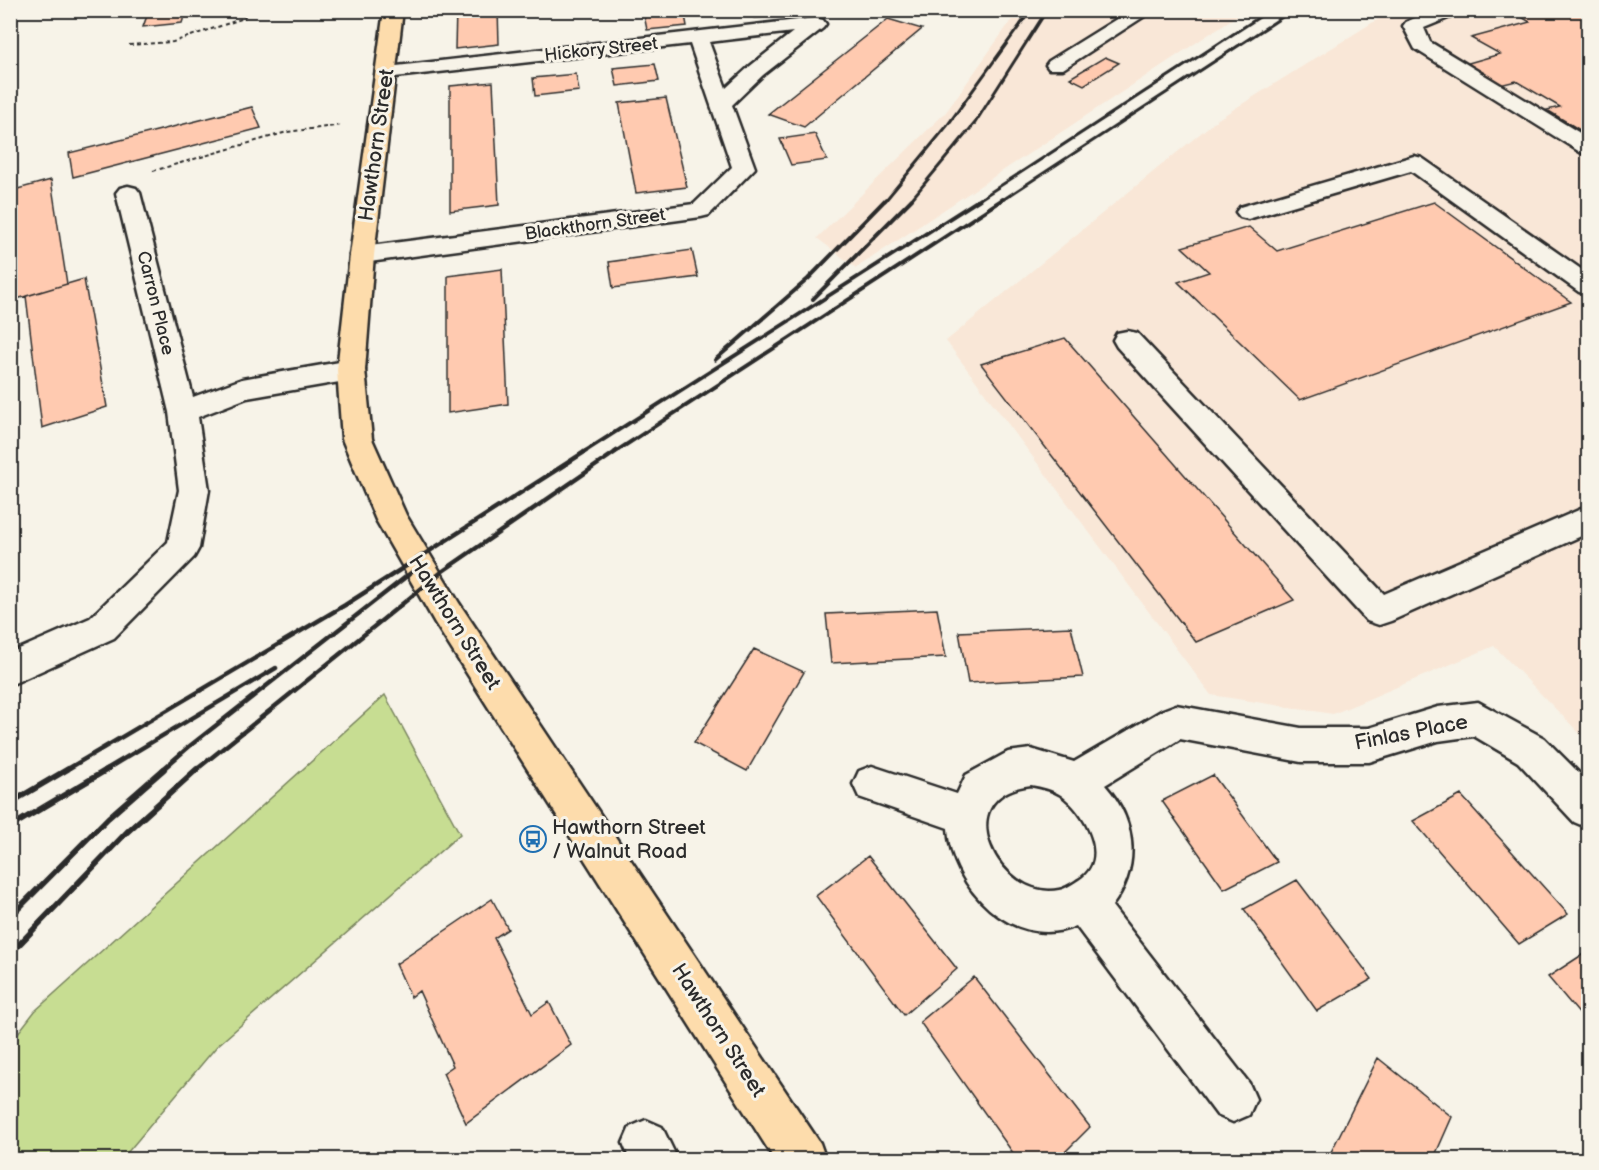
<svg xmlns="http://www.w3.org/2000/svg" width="1599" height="1170" font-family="'Balsamiq Sans',sans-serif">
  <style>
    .built { fill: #f9e7d7 }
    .green { fill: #c7dd92; stroke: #79845e; stroke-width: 1.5 }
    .building { fill: #ffcab0; stroke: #2b2b2b; stroke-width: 1.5 }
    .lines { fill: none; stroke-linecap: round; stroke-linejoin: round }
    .minor-casing { stroke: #2b2b2b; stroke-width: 5 }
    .major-casing { stroke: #2b2b2b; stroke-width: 5 }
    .path { stroke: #2b2b2b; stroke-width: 2; stroke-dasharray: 4 3; stroke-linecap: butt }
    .minor { fill: #f7f3e8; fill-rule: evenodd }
    .major { fill: #fddcac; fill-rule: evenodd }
    .rail-far3 { stroke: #2b2b2b; stroke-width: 3 }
    .rail-far2 { stroke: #2b2b2b; stroke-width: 4 }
    .rail-far1 { stroke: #2b2b2b; stroke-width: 4.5 }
    .rail { stroke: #2b2b2b; stroke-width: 6 }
    .labels { text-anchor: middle; stroke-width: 6; stroke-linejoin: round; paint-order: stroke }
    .far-street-label { font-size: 18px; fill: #2b2b2b; stroke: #f7f3e8 }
    .street-label { font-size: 21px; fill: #2b2b2b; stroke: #f7f3e8 }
    .poi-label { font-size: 21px; fill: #2b2b2b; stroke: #f7f3e8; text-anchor: start }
  </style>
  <rect width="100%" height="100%" fill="#f7f3e8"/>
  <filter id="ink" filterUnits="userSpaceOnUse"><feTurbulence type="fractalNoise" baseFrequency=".0167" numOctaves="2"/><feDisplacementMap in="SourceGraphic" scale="12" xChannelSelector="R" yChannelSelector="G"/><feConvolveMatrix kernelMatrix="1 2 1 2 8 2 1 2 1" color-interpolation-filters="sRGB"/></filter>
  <g filter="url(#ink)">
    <path class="built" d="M1018,11H1244L856,268L817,238L946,112Z
      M1391,11H1588V742L1494,646L1333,714L1211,695L946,341L1218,119Z"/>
    <path class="green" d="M385,695L460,834L217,1046L122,1159H11V1042L35,1011Z"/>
    <path class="building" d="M149,10H186L182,23L143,27Z
      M456,10H498L499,44L455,49Z
      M643,10H684L687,26L647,30Z
      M751,10H790L792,15L754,18Z
      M1510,10H1588V135L1547,110L1560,107L1516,81L1500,85L1465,64L1500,54L1471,38L1530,22Z
      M888,19L922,29L804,127L768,114Z
      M1105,57L1119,63L1084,85L1070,78Z
      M655,64L659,81L617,86L613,68Z
      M576,74L579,91L535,96L533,78Z
      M493,82L499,205L450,211V86Z
      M666,98L687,187L636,193L619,103Z
      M252,107L261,128L73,177L69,153Z
      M815,134L827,160L791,165L780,139Z
      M51,180L67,284L10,301V191Z
      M1434,202L1571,302L1300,400L1178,282L1209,272L1182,247L1249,227L1277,251Z
      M692,250L698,277L613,288L609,262Z
      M502,269L508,404L448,413V276Z
      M84,279L107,407L42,428L26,296Z
      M1065,338L1294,600L1196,642L981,364Z
      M937,609L946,657L831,663L826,614Z
      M1071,627L1083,677L968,683L959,632Z
      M754,649L804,672L747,771L694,743Z
      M1213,775L1277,862L1224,889L1162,801Z
      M1461,795L1568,914L1519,944L1413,821Z
      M868,856L957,969L904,1015L816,896Z
      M1297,880L1372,979L1317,1011L1244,909Z
      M492,899L508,929L494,938L532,1014L549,1002L571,1045L466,1123L443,1073L453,1066L419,991L411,997L396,964Z
      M1588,951V1024L1548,977Z
      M974,977L1090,1127L1057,1160H1018L920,1022Z
      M1378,1058L1452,1117L1433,1160H1327Z"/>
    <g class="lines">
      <defs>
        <path id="minor" d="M1131,10H1154L1063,69H1049L1046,65L1049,61Z
          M1433,10H1460L1458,14L1424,28L1430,42L1588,138V154L1580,152L1415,49L1403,26L1406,22Z
          M815,18L823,20L826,24L823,28L763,75L732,105L755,168L709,215L701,217L362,263L353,261L350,255L353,249L362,247L694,204L732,167L690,44L386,78L379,76L376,72L379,68ZM793,32L749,67L726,88L709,42Z
          M1414,156L1422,158L1588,274V294L1579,292L1411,171L1248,219L1240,217L1236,212L1240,207Z
          M128,186L136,188L140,193L193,397L242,379L351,360L361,363L365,370L361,377L351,380L247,398L198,417L209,490L199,548L194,557L114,638L10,685V653L90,618L168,542L179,490L169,412L116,193L120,188Z
          M1127,331L1137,333L1384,594L1588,506V533L1391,621L1379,625L1367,621L1117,347L1113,340L1117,333Z
          M1478,702L1544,738L1588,782V828L1574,822L1518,762L1474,736L1438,741L1369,762H1301L1180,739L1105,785C1137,821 1141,867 1112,906L1249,1083L1256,1099L1249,1115L1233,1122L1217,1115L1076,926C1014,952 951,888 948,828L859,797L853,784L859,771L872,766L957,794L966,775L1008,752L1031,749L1074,762L1163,710L1176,705L1301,728H1369L1438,707ZM1031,785C1042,787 1052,789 1061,795C1084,811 1113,859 1079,880C1074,883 1066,889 1059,890C999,902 945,795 1031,785Z
          M646,1120L662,1127L678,1160H630L623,1143L630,1127Z"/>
        <path id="major" d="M384,10H403L374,255L365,370L372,439L406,515L459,603L820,1143L826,1160H775L435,623L376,520L342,439L337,370L350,255Z"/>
      </defs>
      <use href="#minor" class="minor-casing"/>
      <use href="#major" class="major-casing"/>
      <path class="path" d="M129,45L173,42L244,18L247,10
        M153,171L287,132L343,125"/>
      <use href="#minor" class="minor"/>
      <use href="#major" class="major"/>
      <path class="rail-far3" d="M885,201L947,126L1031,10
        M910,201L975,123L1047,10
        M977,201L1270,10
        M1001,201L1293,10"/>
      <path class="rail-far2" d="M813,299L912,199
        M715,360L808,279L886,199
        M584,452L980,199
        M615,452L1003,199"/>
      <path class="rail-far1" d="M66,770L345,605L586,451
        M105,770L276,668
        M162,770L191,745L412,572
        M196,770L443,571L617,451"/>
      <path class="rail" d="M10,803L68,769
        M10,827L108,769
        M10,917L108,818L164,769
        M10,954L127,832L197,769"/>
    </g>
  </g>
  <defs>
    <symbol id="bus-ring" viewBox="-11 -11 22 22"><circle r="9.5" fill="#f7f3e8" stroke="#1f6fb2" stroke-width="1.5"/><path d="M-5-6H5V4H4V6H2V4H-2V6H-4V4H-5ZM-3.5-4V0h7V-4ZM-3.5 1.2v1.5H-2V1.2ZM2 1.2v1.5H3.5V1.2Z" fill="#1f6fb2"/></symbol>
  </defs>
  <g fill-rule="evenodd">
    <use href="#bus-ring" x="518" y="824" width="30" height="30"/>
  </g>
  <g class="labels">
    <g class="far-street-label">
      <text transform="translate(601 49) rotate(-6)" y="6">Hickory Street</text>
      <text transform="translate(595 224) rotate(-8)" y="6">Blackthorn Street</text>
      <text transform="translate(156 303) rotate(76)" y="6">Carron Place</text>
    </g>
    <g class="street-label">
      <text transform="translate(376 145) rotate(-82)" y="7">Hawthorn Street</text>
      <text transform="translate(455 622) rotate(58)" y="7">Hawthorn Street</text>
      <text transform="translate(1411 732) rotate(-11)" y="7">Finlas Place</text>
      <text transform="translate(719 1030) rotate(57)" y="7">Hawthorn Street</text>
    </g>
    <g class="poi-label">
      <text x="552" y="834">Hawthorn Street<tspan x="552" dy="24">/ Walnut Road</tspan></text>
    </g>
  </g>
  <rect width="1599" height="1170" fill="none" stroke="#f7f3e8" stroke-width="36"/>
  <rect x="18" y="18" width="1563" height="1134" fill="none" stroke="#2b2b2b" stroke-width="2" filter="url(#ink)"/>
</svg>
